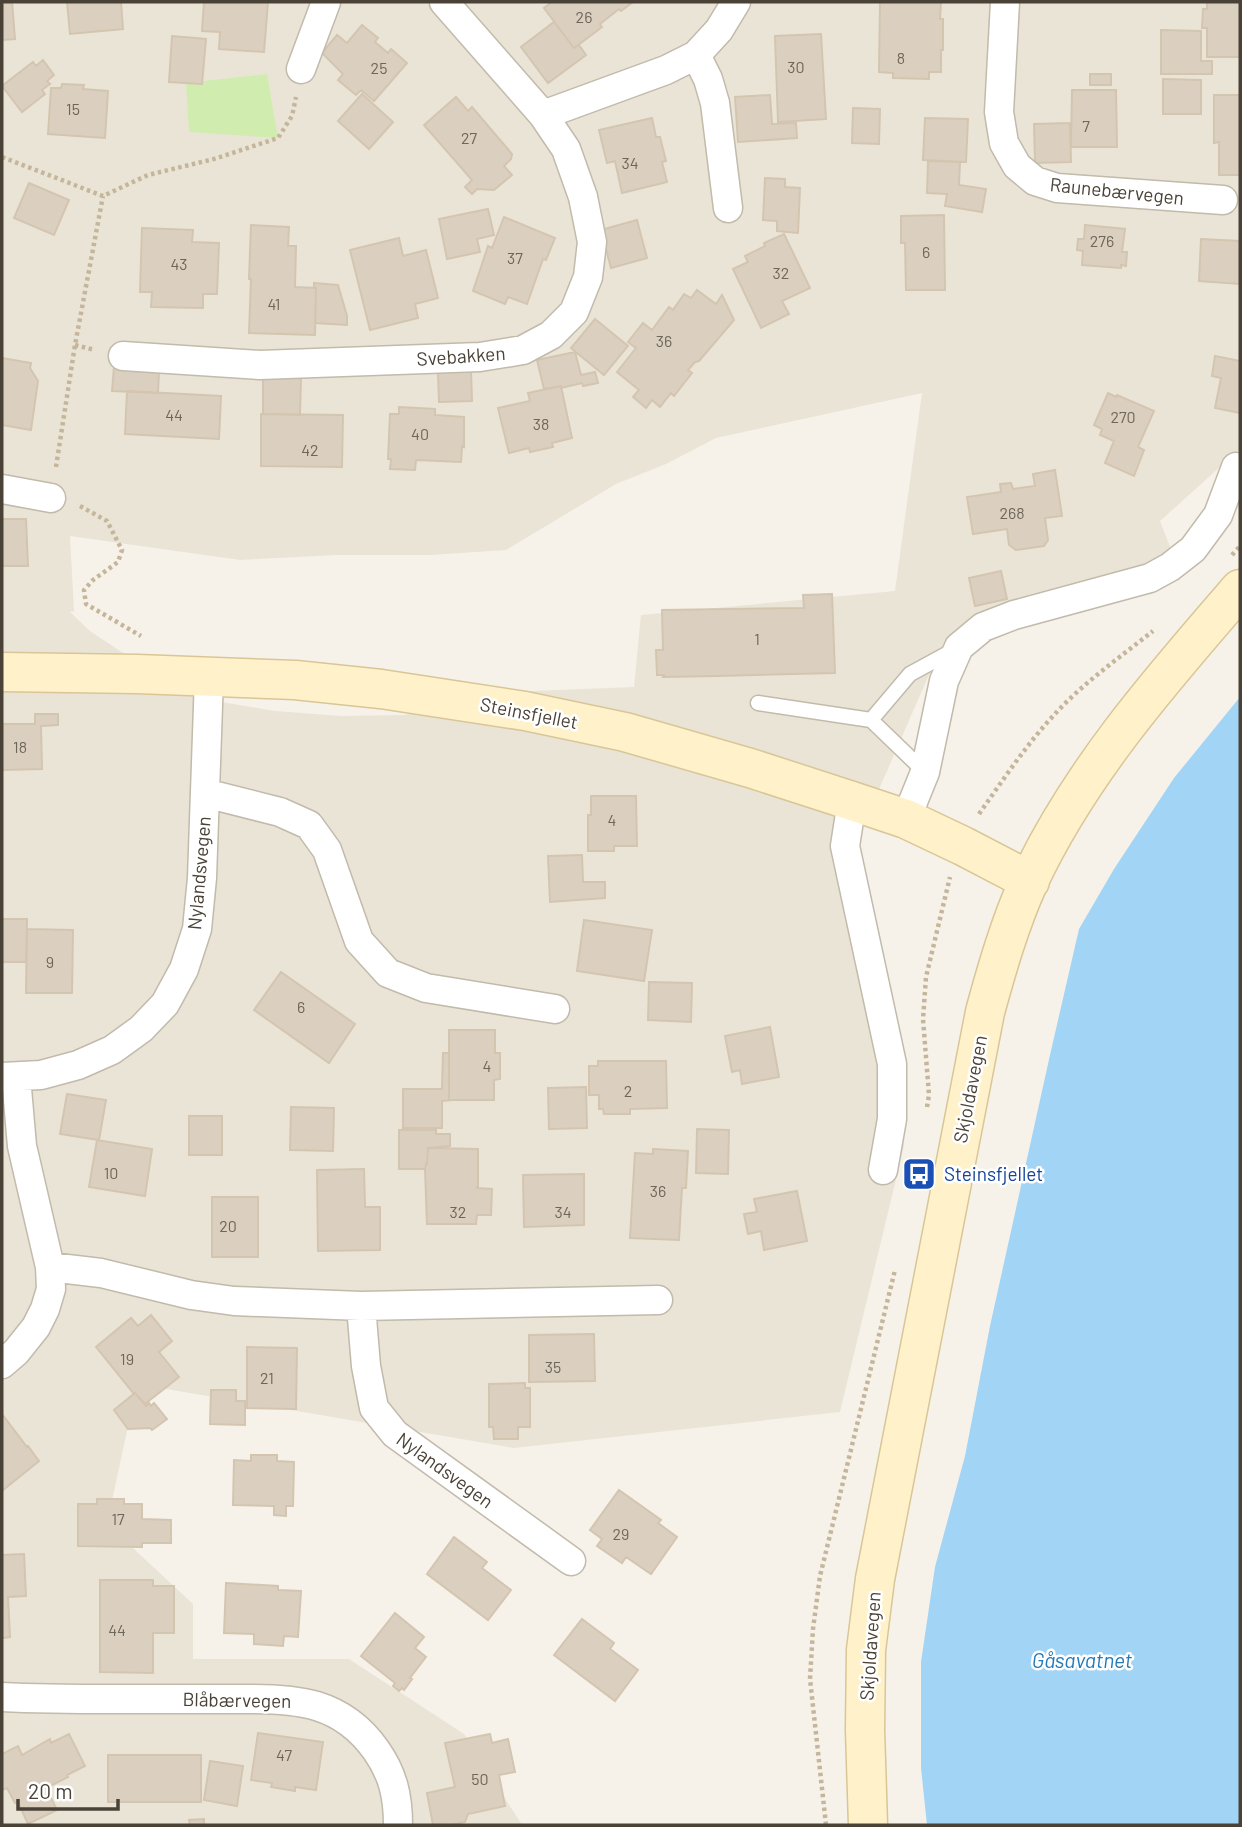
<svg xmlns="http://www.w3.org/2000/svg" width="1242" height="1827" font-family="Barlow,sans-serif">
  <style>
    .residential { fill: #eae4d7; fill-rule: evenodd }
    .green { fill: #d1ecaf }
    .water { fill: #a2d4f6 }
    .building { fill: #dbd0c0; stroke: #d4c5b0; stroke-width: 2 }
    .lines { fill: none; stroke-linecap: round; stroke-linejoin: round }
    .lane-casing { stroke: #c2baab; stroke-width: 17 }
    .street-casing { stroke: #c2baab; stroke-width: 31 }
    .secondary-casing { stroke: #d9c696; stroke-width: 41 }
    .path { stroke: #c5b69b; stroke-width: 4.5; stroke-dasharray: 3.5 3.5; stroke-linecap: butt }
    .lane { stroke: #fff; stroke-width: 14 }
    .street { stroke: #fff; stroke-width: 28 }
    .secondary { stroke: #fff2ca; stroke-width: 38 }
    .labels { text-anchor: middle; stroke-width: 5; stroke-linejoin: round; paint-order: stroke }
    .number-label { font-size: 16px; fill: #6e6659 }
    .street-label { font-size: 19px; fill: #4a4237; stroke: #fff }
    .transit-label { font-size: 19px; fill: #164399; stroke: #fff; text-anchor: start }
    .water-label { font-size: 21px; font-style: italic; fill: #267ab6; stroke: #fff }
  </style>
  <rect width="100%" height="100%" fill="#f6f2e9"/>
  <path class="residential" d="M2,2H1240V449L1160,521L1174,557L1068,608L938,654L853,849L873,1010L904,1146L840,1412L514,1448L137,1384L107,1524L193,1604V1659H349L464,1734L522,1825H2ZM922,393L895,591L641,615L634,687L432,695L406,715L341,716L275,711L215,701L150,671L90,631L70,612L74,611L70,536L240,560L335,555H431L506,550L616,484L666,464L716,438Z"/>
  <path class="green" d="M267,74L278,138L189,132L186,83Z"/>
  <path class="water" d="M1240,697V1825H927L921,1768V1662L935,1567L965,1456L990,1326L1050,1055L1079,929L1114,869L1174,778Z"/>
  <path class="building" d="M2,2H12L15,39L2,40Z
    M67,2H121L123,29L70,34Z
    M204,2H268L264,52L219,49L220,32L202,31Z
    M552,2H633L621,11L619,9L600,24L602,27L574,48L544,8Z
    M880,2H941L940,19H943V50H941V72H929V79L893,78V73L879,72Z
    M1207,2H1240V57H1207V28H1202L1203,9H1207Z
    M554,22L574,48L579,45L586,55L548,83L521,47Z
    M362,25L378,38L375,42L388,53L391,49L407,63L374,101L361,90L356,95L338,80L343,74L322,53L337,35L347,43Z
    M1161,30L1201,31V61H1212V74H1161Z
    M821,34L826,119L778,122L775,36Z
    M172,36L206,39L202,84L169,82Z
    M43,60L54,75L47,81L50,84L42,90L45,94L22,112L2,86L33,62L36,66Z
    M1090,74H1111V85H1090Z
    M1163,79L1201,80V114H1163Z
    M62,84L84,85L83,89L108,91L105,138L48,134L51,88H61Z
    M1072,90H1116L1117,147H1071Z
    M362,94L393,122L369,149L338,121Z
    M770,95L772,124L796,123L797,138L738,142L735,97Z
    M1214,95H1240V175H1219V142L1214,143Z
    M456,97L468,111L472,107L512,154L511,159L504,166L512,175L494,190L477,189L472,194L465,187L472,180L424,125Z
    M853,108L880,109L879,144L852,143Z
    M652,118L656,137H660L666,161L662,162L667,182L622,193L615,161L607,163L599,130Z
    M925,118L968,119L966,162L923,160Z
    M1070,123L1071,162L1035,163L1034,124Z
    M928,161L960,162L959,185L986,189L982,212L945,206L947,194L927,193Z
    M765,178L785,179V187L800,188L798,233L777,231V221L763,220Z
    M29,183L69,200L54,235L14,218Z
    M488,209L494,235L477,239L480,252L447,259L439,219Z
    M944,215L945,290H906L905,243H901V216Z
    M504,217L555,238L546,260L543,259L527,304L508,297L505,304L473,291L488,246L492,248Z
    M637,220L647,258L611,268L601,230Z
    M251,225L289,227L288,246H296L295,287L316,288L315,335L249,333L251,279H249Z
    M1085,225L1125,229L1122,252H1127L1126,266L1121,265V268L1082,265L1083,251L1077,250L1078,239H1084Z
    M142,228L193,230L192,242L219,243L217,294H203V308L151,307L152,292H140Z
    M784,234L810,288L782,301L789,314L761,328L733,269L748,262L745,256L765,246L764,243Z
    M399,238L403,256L426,250L438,298L415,304L418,318L370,330L350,250Z
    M1201,239L1240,241V284L1199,281Z
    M314,283L338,285L347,316V325L315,323L316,288H314Z
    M697,290L716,304L722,295L734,320L699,361L695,362L688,370L692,373L674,396L671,393L660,407L652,400L646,408L633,397L639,390L617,372L636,348L628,342L643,323L652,330L669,307L673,310L684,294L691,298Z
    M595,319L628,346L604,375L571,348Z
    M575,352L581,375L595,372L598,383L583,386L582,383L561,388V386L544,389L537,360Z
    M1215,356L1240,361V413L1215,408L1221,378L1212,376Z
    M2,358L31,363L30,368L38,381L31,430L2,425Z
    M114,367L159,370L158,393L112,391Z
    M471,371L472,401L439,402L438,372Z
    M263,377H301L300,415L263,414Z
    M561,386L572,438L552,443L553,447L530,452L529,448L509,453L498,408L530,401L528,393Z
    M127,391L221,396L219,439L125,434Z
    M1108,393L1116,397L1117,395L1154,411L1138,447L1144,450L1134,476L1105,463L1114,441L1100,435L1102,429L1094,425Z
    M399,407L435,409V415L464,417V447L462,446L461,462L416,460L415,470L390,469L391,459H388L390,414H399Z
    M261,414L343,415L342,467L261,466Z
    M1055,470L1062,516L1045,518L1048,540L1044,546L1016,550L1009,545L1007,529L973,534L967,497L1001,492L1000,484L1011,483L1013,489L1035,486L1033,474Z
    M2,519H26L28,566H2Z
    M1001,571L1007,599L975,606L969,578Z
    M832,594L835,673L717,676L663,677L664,675H657L656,650H663L662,610L804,608L803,595Z
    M35,714H58V725L41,726L42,769L2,770V724H35Z
    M591,796H636L637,846H614V851H588V815H591Z
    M582,855L583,882H605V898L550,902L548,856Z
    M2,919H27L26,962H2Z
    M584,920L652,930L644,981L577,971Z
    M27,929L73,930L72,993H26Z
    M281,972L355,1024L329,1063L254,1010Z
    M649,982L692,983L691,1022L648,1020Z
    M770,1027L779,1077L742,1084L740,1070L732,1072L725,1036Z
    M449,1030H495V1053H500V1079L494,1080V1100H449Z
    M443,1053H449V1100H453L442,1101V1128H403V1089H442Z
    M598,1061H666L667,1108L630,1109V1114H604L603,1109H599V1095H589V1066H598Z
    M586,1087L587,1128L549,1129L548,1088Z
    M67,1094L106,1100L99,1140L60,1134Z
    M291,1107L334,1108L333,1151L290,1150Z
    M189,1116H222V1155H189Z
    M697,1129L729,1130L728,1174L696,1173Z
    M399,1130H436V1134H450V1146L428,1148L427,1164H426L425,1169H399Z
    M97,1140L152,1149L145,1196L89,1187Z
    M428,1148L478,1149V1187H477V1188L492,1189L491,1215H477L476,1224H427L425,1169L426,1164H427Z
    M653,1149L688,1151L686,1188H682L679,1240L630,1238L635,1153L653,1154Z
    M364,1169L365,1207H380V1250L318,1251L317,1170Z
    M584,1174V1225L524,1227L523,1175Z
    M797,1191L807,1241L764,1250L761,1231L748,1234L744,1214L757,1212L754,1199Z
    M212,1197H258V1257H212Z
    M151,1315L172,1341L159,1352L179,1377L145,1404L135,1393L134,1394L96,1347L131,1318L138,1326Z
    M594,1334L595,1381L529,1382V1335Z
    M247,1347L297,1348L296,1409L247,1408Z
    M525,1383V1388H530V1427H518V1439H494L493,1427H489V1384Z
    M211,1390H236V1401H245V1425L210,1424Z
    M135,1393L146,1406L149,1403L151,1406L154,1403L167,1419L152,1430L150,1428L128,1429L114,1410Z
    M2,1414L27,1447L28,1446L39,1461L2,1491Z
    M251,1455H277V1461L294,1462L293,1506H286V1516L274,1515V1506L233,1505L234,1460L251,1461Z
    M619,1490L661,1520L658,1523L677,1537L651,1574L626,1557L622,1563L597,1546L602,1539L590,1530Z
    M97,1499H124V1504H142V1519L171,1520V1543H142V1547L78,1546V1504H97Z
    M454,1537L487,1562L482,1568L511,1590L488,1620L427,1574Z
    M24,1554L26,1596L8,1597L10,1637L2,1638V1555Z
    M100,1580H153V1586H174V1633H153V1673L100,1672Z
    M226,1583L278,1586V1590L301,1591L298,1637L284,1636L283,1646L254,1644V1634L224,1633Z
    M395,1613L424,1637L415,1648L426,1657L410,1678L412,1679L404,1690L402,1688L399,1691L393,1686L395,1683L361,1656Z
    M582,1619L614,1643L610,1649L638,1670L615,1701L554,1655Z
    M258,1733L323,1742L316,1790L295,1787V1791L271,1787L272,1783L251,1780Z
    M69,1734L85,1766L67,1775L68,1777L46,1788L57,1810L28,1824L18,1802L15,1803L7,1788L2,1790V1754L18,1746L22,1755L50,1739L51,1743Z
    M490,1734L492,1743L508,1739L515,1772L499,1775L505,1806L468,1814L465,1822L450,1825H433L427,1793L455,1787L445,1743Z
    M108,1755H201V1802H108Z
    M210,1761L243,1766L237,1806L204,1800Z
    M204,1819V1825H190L189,1820Z"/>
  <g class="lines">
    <defs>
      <path id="lane" d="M758,703L871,720
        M925,772L871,720L910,674L956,649"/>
      <path id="street" d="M1005,2L999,112L1004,143L1017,166L1035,181L1057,188L1223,200
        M696,55L708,79L715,103L728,208
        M301,69L326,2
        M543,115L666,70L696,55L719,30L736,2
        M123,356L260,365L480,357L523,350L551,335L574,312L588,277L592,242L583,197L566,149L543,115L444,2
        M2,489L51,498
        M205,793L280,812L309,825L327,850L359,941L388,973L426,988L555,1009
        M852,801L845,846L892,1064V1119L883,1170
        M906,819L925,772L944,681L959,647L983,627L1014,615L1150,578L1170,567L1193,549L1218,515L1236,467
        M2,1077L41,1075L78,1065L112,1050L141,1029L165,1004L184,969L197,929L202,878L209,677
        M50,1267L101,1273L191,1295L234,1301L361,1306L658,1300
        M361,1306L366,1366L374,1408L395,1434L571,1561
        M2,1364L16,1352L36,1327L45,1309L51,1289L50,1267L22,1146L16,1077
        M2,1697C59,1700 116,1699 173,1699C196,1699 220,1699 243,1699C297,1698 342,1702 376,1750C393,1774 398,1796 398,1825"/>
      <path id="secondary" d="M2,672L137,674L295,680L381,689L525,711L625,732L750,768L852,801L906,819L963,846L1030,881
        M868,1825L865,1730L866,1650L875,1579L985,1012C997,968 1010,923 1029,881C1080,772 1162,679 1240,589"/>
    </defs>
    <use href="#lane" class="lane-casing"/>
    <use href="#street" class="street-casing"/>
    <use href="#secondary" class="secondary-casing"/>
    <path class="path" d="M2,157L103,196L148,175L214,159L278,138L292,116L296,97
      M75,345L95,350
      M56,467L75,345L103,196
      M80,506L107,521L122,550L118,562L93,580L84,590L86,604L141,636
      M1232,555L1240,546
      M979,814C1003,780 1026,745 1054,715C1083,683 1119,658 1153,631
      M927,1107L929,1095L923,1019L926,977L950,877
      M826,1825L810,1679L813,1629L820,1576L895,1270"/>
    <use href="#lane" class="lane"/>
    <use href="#street" class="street"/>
    <use href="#secondary" class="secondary"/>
  </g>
  <defs>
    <symbol id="bus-square" viewBox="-11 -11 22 22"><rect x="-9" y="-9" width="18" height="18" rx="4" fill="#1a4fb4" stroke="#fff"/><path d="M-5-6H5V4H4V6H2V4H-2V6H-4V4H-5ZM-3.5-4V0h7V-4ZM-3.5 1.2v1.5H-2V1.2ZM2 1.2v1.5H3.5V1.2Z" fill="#fff"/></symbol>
  </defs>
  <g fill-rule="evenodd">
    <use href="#bus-square" x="900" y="1155" width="38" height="38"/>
  </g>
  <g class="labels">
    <g class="number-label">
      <text x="584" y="23">26</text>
      <text x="901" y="64">8</text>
      <text x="796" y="73">30</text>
      <text x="379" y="74">25</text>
      <text x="73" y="115">15</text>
      <text x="1086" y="132">7</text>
      <text x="469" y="144">27</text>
      <text x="630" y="169">34</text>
      <text x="1102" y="247">276</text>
      <text x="926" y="258">6</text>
      <text x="515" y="264">37</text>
      <text x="179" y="270">43</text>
      <text x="781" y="279">32</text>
      <text x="274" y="310">41</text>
      <text x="664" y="347">36</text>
      <text x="174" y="421">44</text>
      <text x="1123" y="423">270</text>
      <text x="541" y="430">38</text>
      <text x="420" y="440">40</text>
      <text x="310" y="456">42</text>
      <text x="1012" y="519">268</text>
      <text x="757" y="645">1</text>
      <text x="20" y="753">18</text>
      <text x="612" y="826">4</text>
      <text x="50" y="968">9</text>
      <text x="301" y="1013">6</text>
      <text x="487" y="1072">4</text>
      <text x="628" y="1097">2</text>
      <text x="111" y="1179">10</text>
      <text x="658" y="1197">36</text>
      <text x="458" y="1218">32</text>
      <text x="563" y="1218">34</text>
      <text x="228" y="1232">20</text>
      <text x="127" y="1365">19</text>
      <text x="553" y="1373">35</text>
      <text x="267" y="1384">21</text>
      <text x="118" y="1525">17</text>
      <text x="621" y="1540">29</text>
      <text x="117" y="1636">44</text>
      <text x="284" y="1761">47</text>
      <text x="480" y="1785">50</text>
    </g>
    <g class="street-label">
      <text transform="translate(1117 191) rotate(6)" y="7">Raunebærvegen</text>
      <text transform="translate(461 356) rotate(-4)" y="7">Svebakken</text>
      <text transform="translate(529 713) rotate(11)" y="7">Steinsfjellet</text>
      <text transform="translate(199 873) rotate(-85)" y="7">Nylandsvegen</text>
      <text transform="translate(970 1089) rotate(-79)" y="7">Skjoldavegen</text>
      <text transform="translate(445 1470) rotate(36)" y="7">Nylandsvegen</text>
      <text transform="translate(870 1646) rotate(-86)" y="7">Skjoldavegen</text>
      <text transform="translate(237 1700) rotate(1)" y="7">Blåbærvegen</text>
    </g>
    <g class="transit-label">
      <text x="944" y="1181">Steinsfjellet</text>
    </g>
    <g class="water-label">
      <text x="1082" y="1668">Gåsavatnet</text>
    </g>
  </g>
  <rect width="1242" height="1827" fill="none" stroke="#4a4237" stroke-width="7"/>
  <path d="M18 1799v10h100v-10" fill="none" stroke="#4a4237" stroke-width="3.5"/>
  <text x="28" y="1799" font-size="21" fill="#4a4237" stroke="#ffffff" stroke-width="5" paint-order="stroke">20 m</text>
</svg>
